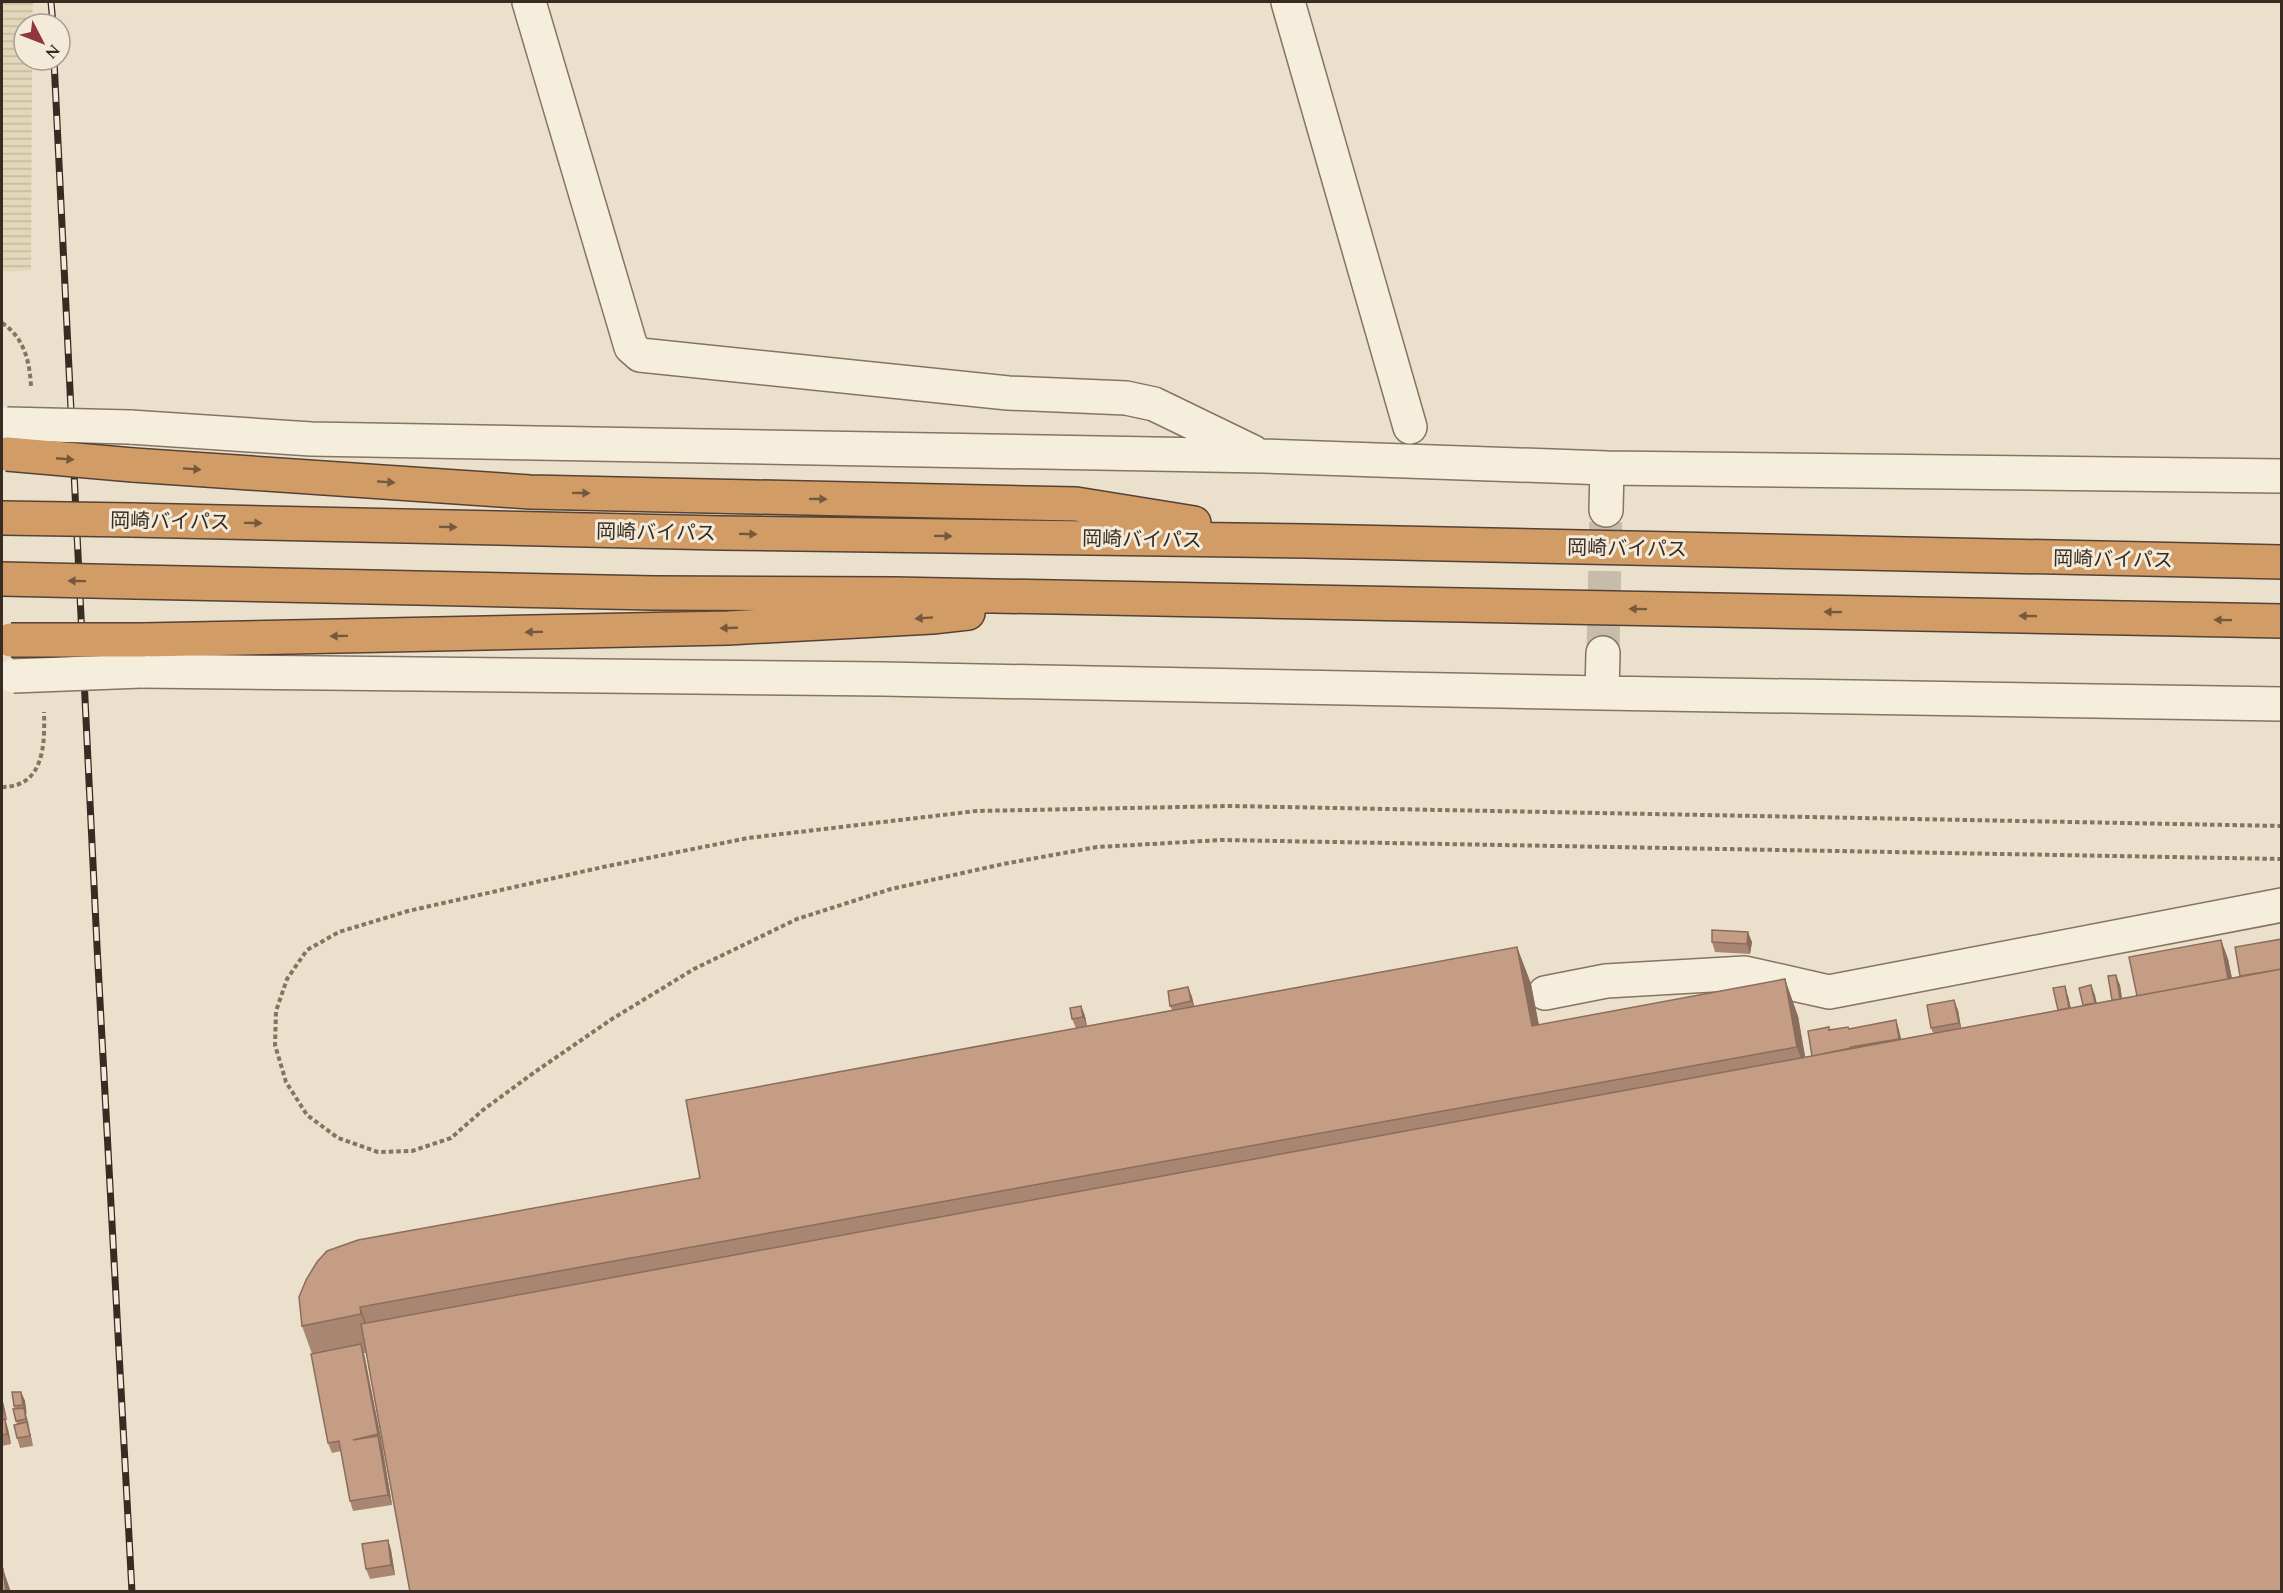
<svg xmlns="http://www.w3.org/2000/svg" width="2283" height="1593" font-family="Spectral,'Noto Sans JP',serif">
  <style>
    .farmland { fill: url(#farmland-rules) }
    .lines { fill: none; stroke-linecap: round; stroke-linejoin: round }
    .minor-tunnel { stroke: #c7bca9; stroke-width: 33; stroke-dasharray: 33 16; stroke-linecap: butt }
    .minor-casing { stroke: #867360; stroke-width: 36 }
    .highway-casing { stroke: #554234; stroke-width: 36 }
    .path { stroke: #867360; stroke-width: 4; stroke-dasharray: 4.5 3; stroke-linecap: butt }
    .minor { stroke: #f6eedd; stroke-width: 33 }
    .highway { stroke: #d19c65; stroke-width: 33 }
    .rail-casing { stroke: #382c22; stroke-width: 7 }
    .rail { stroke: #f3eada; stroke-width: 4.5; stroke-dasharray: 14; stroke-linecap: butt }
    .minor-bridge-casing { stroke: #867360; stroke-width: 36; stroke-linecap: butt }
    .highway-bridge-casing { stroke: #554234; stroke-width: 36; stroke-linecap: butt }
    .minor-bridge { stroke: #f6eedd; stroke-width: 33 }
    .highway-bridge { stroke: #d19c65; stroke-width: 33 }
    .wall { fill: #a98672 }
    .shaded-wall { fill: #8a6d5c }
    .building { fill: #c59c84; stroke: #8a6d5c; stroke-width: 1.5 }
    .oneway { fill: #75593d }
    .labels { text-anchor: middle; stroke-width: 6; stroke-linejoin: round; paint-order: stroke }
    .street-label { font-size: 20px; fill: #382c22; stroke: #f3eada }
  </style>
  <defs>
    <pattern id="farmland-rules" width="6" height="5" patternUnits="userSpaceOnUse" patternTransform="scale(1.5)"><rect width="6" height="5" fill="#e0d8b9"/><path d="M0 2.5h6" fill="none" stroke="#c1ba9f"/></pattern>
  </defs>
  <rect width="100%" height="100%" fill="#ebe0cb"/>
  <path class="farmland" d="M2,2H33L32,24H24V60H32L31,270L2,272Z"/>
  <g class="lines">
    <path class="minor-tunnel" d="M1603,653L1606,510"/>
    <defs>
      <path id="minor" d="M529,2L631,347L640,355L1008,393L1126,398L1154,404L1253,452
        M1288,2L1410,427
        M130,427L311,439L1263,456L1607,468L2282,476
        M1606,510L1607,468
        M141,671L883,679L1602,693L2282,704
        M1602,693L1603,653
        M1545,993L1606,981L1745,973L1829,992L2282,905"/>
      <path id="highway" d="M133,465L530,492L1076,504L1194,523
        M132,520L721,533L1306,541L2282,562
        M136,582L654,593L895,594L2282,621
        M143,640L728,628L932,617L968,613"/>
    </defs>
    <use href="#minor" class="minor-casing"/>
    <use href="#highway" class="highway-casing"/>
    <path class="path" d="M2,323C24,337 30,362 31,387
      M2,787C44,787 45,745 44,712
      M2282,826L1231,806L976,811L748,838L603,867L408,911L339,932L307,950L287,979L276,1011L275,1045L286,1082L307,1115L338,1138L378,1152L412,1151L451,1138L483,1110L532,1074L612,1019L694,969L797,919L891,889L1003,864L1097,847L1222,840L2282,859"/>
    <use href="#minor" class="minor"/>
    <use href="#highway" class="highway"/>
    <defs>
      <path id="rail" d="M51,2L53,24
        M54,60L97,946L132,1592"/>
    </defs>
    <use href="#rail" class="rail-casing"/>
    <use href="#rail" class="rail"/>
    <defs>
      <path id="minor-bridge" d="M7,424L130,427
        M13,676L141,671"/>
      <path id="highway-bridge" d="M7,454L133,465
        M2,518L132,520
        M2,579L136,582
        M11,640H143"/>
    </defs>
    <use href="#minor-bridge" class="minor-bridge-casing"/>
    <use href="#highway-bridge" class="highway-bridge-casing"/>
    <use href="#minor-bridge" class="minor-bridge"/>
    <use href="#highway-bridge" class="highway-bridge"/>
  </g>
  <path class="wall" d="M2282,939V1592L366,1353H364L382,1444L392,1505L353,1511L350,1501L341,1451L332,1453L328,1443L312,1354L302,1326L700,1178L1076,1028L1072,1019L1081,1006L1085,1016L1087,1026L1172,1010L1170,1006L1188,987L1192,997L1194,1006L1517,947L1531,984L1539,1025L1798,1016L1805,1057L1812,1056L1829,1029H1849L1896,1020L1899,1030L1901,1039L1933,1033L1931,1028L1958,1010L1961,1028L2058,1010L2068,996L2071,1008L2083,1005L2091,985L2096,1003L2112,1000L2120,985L2122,998L2137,996L2221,940L2228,959L2232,978L2240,976Z
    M1712,942H1752L1750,954L1715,952Z
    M21,1392L25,1401L26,1415L33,1446L20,1448L17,1438V1425L14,1406Z
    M2,1398L4,1406L7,1420H5L8,1429L11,1444L2,1446Z
    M388,1540L391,1550L395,1575L370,1579L366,1569Z"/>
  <path class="shaded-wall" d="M1748,932L1752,942L1750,954L1747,944Z
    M2221,940L2228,959L2236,999L2228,979Z
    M1517,947L1531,984L1546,1063L1532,1026Z
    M2116,975L2120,985L2126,1028L2123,1018Z
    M1785,979L1798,1016L1810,1084L1797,1047Z
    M2091,985L2095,995L2100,1018L2096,1008Z
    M2065,986L2068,996L2075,1027L2071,1017Z
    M1188,987L1192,997L1195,1011L1191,1001Z
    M1954,1000L1958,1010L1962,1033L1959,1023Z
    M1081,1006L1085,1016L1087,1027L1083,1017Z
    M1896,1020L1899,1030L1903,1049L1899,1039Z
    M360,1307L374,1344L375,1351L361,1314Z
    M361,1344L364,1354L382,1444L378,1434Z
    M21,1392L25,1401L27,1415L23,1405Z
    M2,1398L4,1406L7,1420L3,1410Z
    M24,1408L27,1418L30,1429L26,1419Z
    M5,1419L8,1429L11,1444L7,1434Z
    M27,1422L30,1432L33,1446L30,1436Z
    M378,1436L382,1446L392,1505L388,1495Z
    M388,1540L391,1550L395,1575L391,1565Z
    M3,1569L11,1592H6Z"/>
  <path class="building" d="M1712,930L1748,932L1747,944L1712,942Z
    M2282,939V969L2240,976L2235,947Z
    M2221,940L2228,979L2137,996L2129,957Z
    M1517,947L1532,1026L1785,979L1797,1047L360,1307L361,1314L302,1326L299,1297L306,1280L317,1262L327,1251L358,1240L700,1178L686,1100Z
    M2282,969V1592H410L361,1324Z
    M2116,975L2120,999L2112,1000L2108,976Z
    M2091,985L2095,1003L2083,1005L2079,988Z
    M2065,986L2069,1008L2058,1010L2053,988Z
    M1188,987L1191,1001L1170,1006L1168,991Z
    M1954,1000L1959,1023L1931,1028L1927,1005Z
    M1081,1006L1083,1017L1072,1019L1070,1008Z
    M1896,1020L1899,1039L1851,1047V1048L1812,1056L1808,1031L1829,1027V1030L1848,1027L1849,1029Z
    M361,1344L378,1434L353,1440L378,1436L388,1495L350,1501L339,1441L328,1443L311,1354Z
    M12,1392H21L23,1405L14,1406Z
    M24,1408L26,1419L16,1421L13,1409Z
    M5,1419L7,1434L2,1435V1420Z
    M27,1422L30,1436L17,1438L14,1425Z
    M388,1540L391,1565L366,1569L362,1544Z
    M3,1569L6,1592H2V1570Z"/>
  <defs><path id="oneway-solid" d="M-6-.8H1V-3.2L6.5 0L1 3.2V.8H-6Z" transform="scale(1.5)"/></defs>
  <g class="oneway">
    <use href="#oneway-solid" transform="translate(65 459) rotate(5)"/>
    <use href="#oneway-solid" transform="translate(192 469) rotate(4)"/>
    <use href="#oneway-solid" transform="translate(386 482) rotate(4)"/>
    <use href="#oneway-solid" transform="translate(581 493) rotate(1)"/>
    <use href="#oneway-solid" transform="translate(818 499) rotate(1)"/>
    <use href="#oneway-solid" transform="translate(253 523) rotate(1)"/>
    <use href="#oneway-solid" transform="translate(448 527) rotate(1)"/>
    <use href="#oneway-solid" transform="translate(748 534) rotate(1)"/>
    <use href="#oneway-solid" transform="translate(943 536) rotate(1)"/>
    <use href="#oneway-solid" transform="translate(77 581) rotate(-179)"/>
    <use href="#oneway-solid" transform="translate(1638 609) rotate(-179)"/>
    <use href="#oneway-solid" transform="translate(1833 612) rotate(-179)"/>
    <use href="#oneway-solid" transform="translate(2028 616) rotate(-179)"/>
    <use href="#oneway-solid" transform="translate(924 618) rotate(176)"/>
    <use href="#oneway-solid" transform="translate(2223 620) rotate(-179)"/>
    <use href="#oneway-solid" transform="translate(729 628) rotate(178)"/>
    <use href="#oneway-solid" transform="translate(534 632) rotate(179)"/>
    <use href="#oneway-solid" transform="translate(339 636) rotate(179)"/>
  </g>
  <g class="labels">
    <g class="street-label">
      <text transform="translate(170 521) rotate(1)" y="7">岡崎バイパス</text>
      <text transform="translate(656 532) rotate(1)" y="7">岡崎バイパス</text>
      <text transform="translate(1142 539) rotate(1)" y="7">岡崎バイパス</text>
      <text transform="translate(1627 548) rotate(1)" y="7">岡崎バイパス</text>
      <text transform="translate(2113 559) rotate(1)" y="7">岡崎バイパス</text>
    </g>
  </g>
  <rect width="2283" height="1593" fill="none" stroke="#382c22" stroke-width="6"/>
  <g transform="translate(42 42) rotate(132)"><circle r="28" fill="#f3eada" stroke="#a89e90" stroke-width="1.5"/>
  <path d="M0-4.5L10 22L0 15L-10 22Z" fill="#90363b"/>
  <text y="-9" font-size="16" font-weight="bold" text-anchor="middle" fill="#382c22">N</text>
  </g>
</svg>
